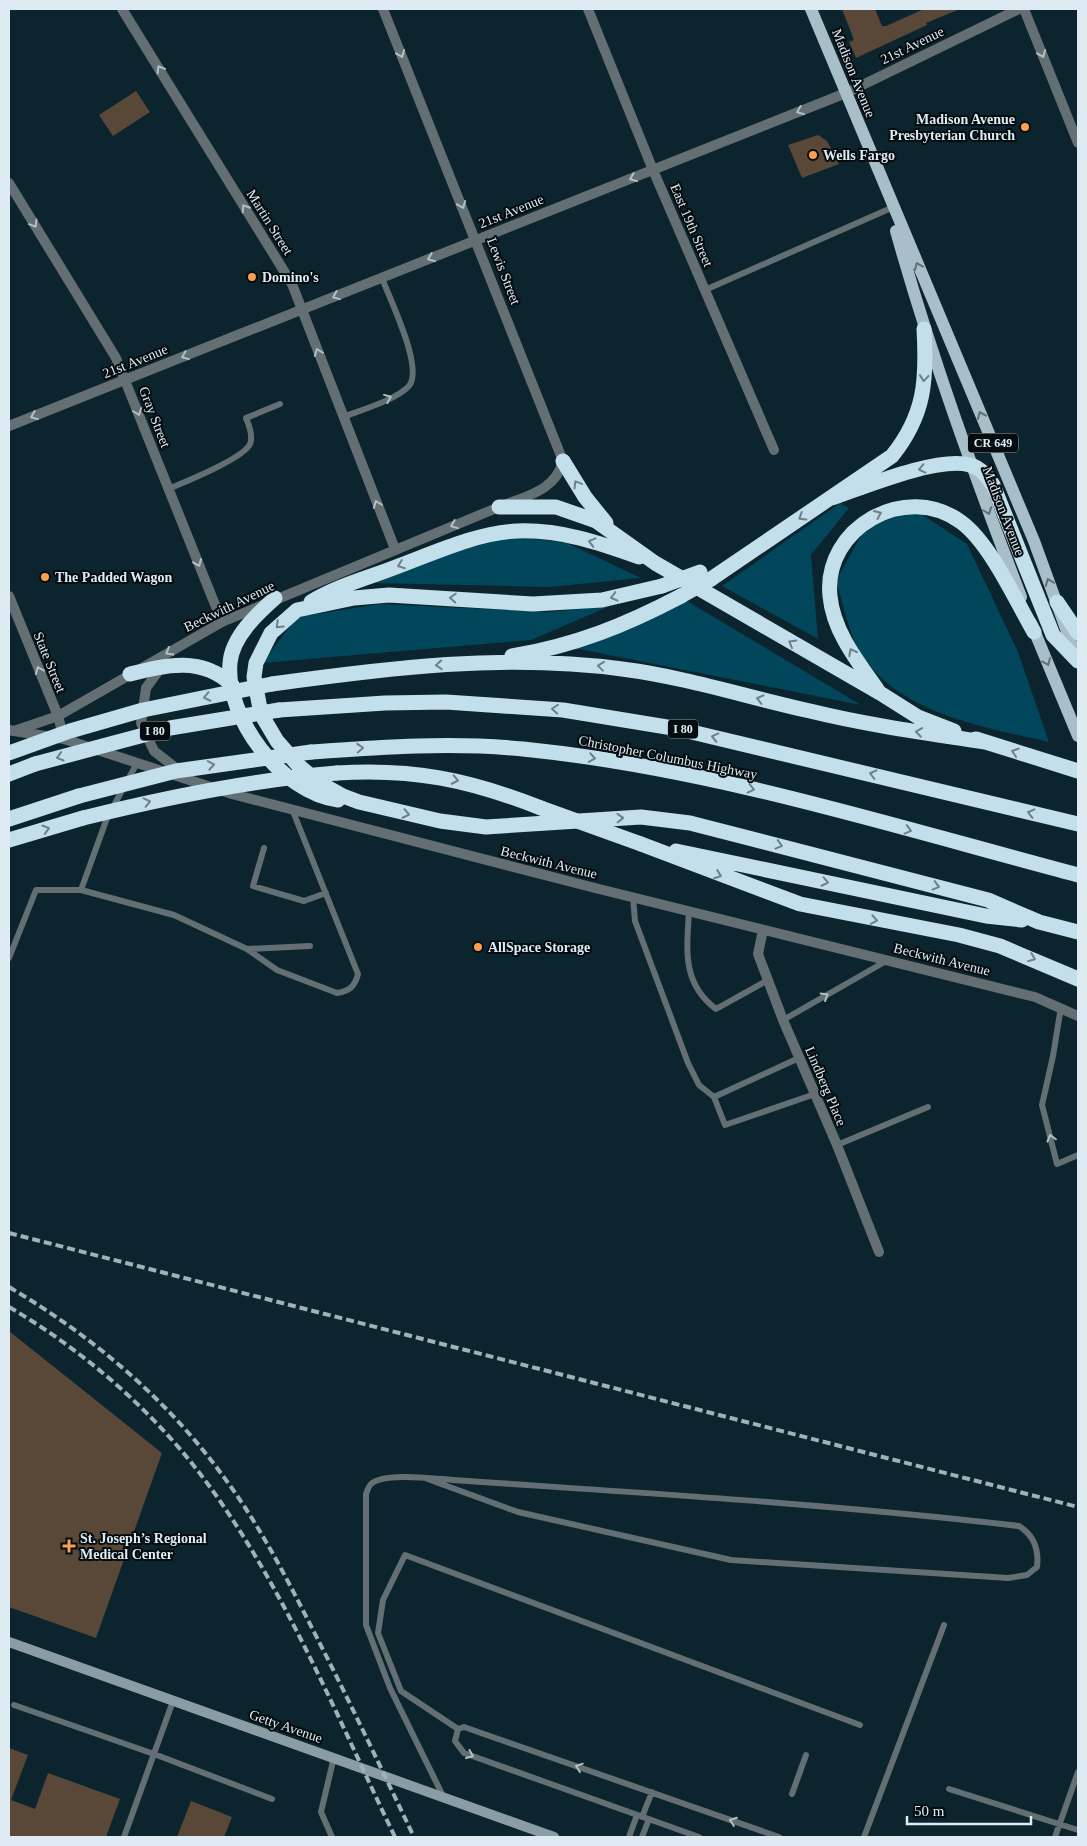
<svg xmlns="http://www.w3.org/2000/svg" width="1087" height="1846" font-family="'Times New Roman',serif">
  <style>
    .green { fill: #01465a }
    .building { fill: #594738 }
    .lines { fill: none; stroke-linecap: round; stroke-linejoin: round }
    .service { stroke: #646f74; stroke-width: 6 }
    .minor { stroke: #646f74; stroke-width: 10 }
    .tertiary { stroke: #646f74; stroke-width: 10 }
    .secondary { stroke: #8a9ca4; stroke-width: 10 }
    .primary { stroke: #a8bfc9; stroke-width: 12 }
    .motorway { stroke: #c3dfeb; stroke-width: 15 }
    .rail { stroke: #a1b1b9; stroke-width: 4; stroke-dasharray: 8 4; stroke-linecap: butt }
    .motorway-bridge { stroke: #c3dfeb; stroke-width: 15 }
    .oneway { stroke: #b3c0c6 }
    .oneway2 { stroke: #5e6e76 }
    .oneway3 { stroke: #6d8088 }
    .poi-dot { fill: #fa9f4f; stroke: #040c10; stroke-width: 2 }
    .labels { text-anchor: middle; stroke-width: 4; stroke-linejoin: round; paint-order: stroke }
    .shield { fill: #040c10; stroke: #9da8ae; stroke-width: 1 }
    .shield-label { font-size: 12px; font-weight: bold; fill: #deebf2 }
    .street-label { font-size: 14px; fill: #deebf2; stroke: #040c10 }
    .poi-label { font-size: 14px; font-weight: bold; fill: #deebf2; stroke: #040c10; text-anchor: start }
  </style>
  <rect width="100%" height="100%" fill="#0c242d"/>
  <path class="green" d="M840,503L849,508L811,555L818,639L722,586Z
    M915,510L967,544L1018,652L1049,742C984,727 895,713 859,650C849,633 842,600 836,581L865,528Z
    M511,536L567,543L641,578L549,587L373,583L439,557Z
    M687,601L861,705L574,648Z
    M380,604L549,612L610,606L531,640L262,663L297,617Z"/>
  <path class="building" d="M842,9H875L882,26H886L924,9H960L926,23L927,25L856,58L849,42L854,40Z
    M136,91L150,112L113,136L99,115Z
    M818,135L827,141L839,164L802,178L788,145Z
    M9,1331L162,1453L96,1638L9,1607Z
    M9,1748L28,1755L11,1800L35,1809L48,1773L120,1799L106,1837H9Z
    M191,1801L232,1817L224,1837H177Z"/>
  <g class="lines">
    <path class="service" d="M705,290L889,209
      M343,417C361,410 396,400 409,386C424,368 390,300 382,278
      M168,489C185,482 243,459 250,444C253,437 249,425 246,418L280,404
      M137,763L107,818L81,890L174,915L247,949L277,970L337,993C350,991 355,986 358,974L292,809
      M264,848L253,886L304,901L326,893
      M633,897L635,921L688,1063L699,1085L714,1097
      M689,911C687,948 681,983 716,1009L768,980
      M247,949L310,946
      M9,958L36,890H81
      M1061,1007L1053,1056L1042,1105L1057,1164L1078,1155
      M783,1020L888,960
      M799,1058L714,1097L725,1125L815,1094
      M837,1145L928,1107
      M425,1478L518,1512L731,1560L1008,1578L1027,1575L1037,1567C1039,1550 1035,1536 1019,1526C831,1504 642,1493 453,1480C435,1479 385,1472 371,1484C369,1486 367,1491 366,1494V1625L390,1688L443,1796
      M14,1705L154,1754L272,1799
      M458,1729L401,1691L378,1633L383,1600L405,1555L860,1725
      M949,1789L1078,1830
      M792,1794L806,1755
      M642,1817L652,1792
      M124,1837L173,1701
      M332,1837L321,1812L334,1757
      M629,1837L637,1815
      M642,1837L649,1819
      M699,1837L464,1753L455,1741L458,1729L464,1727L779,1837
      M864,1837L944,1625
      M1055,1837L1078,1772"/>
    <path class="minor" d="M122,9L292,284L395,549
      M383,9L563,461C556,489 530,495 507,504
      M588,9L653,170L774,450
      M1024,9L1078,143
      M9,183L116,358L222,622
      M9,596L58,716L64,739
      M162,666L146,688L141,723L154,751L181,772
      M14,731L64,739L232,794L595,888L1035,997L1078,1016
      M763,930L758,954L783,1020L837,1145L879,1252"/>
    <path class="tertiary" d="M9,426L846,93L1019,9
      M9,730L14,731L58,716L222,622L499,507"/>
    <path class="secondary" d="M9,1642L554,1837"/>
    <path class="primary" d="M811,9L1034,541L1077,659
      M896,231C931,356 975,477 1021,597
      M1031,623L1078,736"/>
    <path class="motorway" d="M563,461L585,497L606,523
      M832,498C864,487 938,456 970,465C981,468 987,476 993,485L1053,635L1078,661
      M499,507H556L596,521L655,563L880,693L918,717L954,731
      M711,579L892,456C925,415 927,380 924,329
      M662,586L602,600L533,604L389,595L354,598L297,610L271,633L256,663L254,677L261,714L277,741L298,765L318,782L343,796L359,802L440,821L486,827L641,817L690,823L988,900L1039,922L1078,932
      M275,598C257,614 232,637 230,663C225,718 282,793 338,800
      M311,602C337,586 368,578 396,567C434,553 476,533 517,531C559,529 600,543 639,557
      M1057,602L1078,633
      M512,656C574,646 626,625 681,596
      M130,674C166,665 202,656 232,685
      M272,684C388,668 505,653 622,669C685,677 747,697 810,711C867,725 926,733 985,742
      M877,689C858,662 833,631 830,596C823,528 906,481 961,522C990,543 1016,601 1034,632
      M279,710L385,703L446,702L563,710L679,729L1078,824
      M976,739L1078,771
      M311,752C382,747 452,742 523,749C712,768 896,827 1078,875
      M337,773C413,768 470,780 541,808
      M9,774L35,764
      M9,819L79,796
      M9,840L83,818
      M641,844L800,904L959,935L1000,946L1078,979
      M676,851L986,916L1022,920"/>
    <path class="rail" d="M9,1233L1078,1507
      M9,1287C92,1336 166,1398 223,1476C259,1524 286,1577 313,1630C348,1698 381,1768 414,1837
      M9,1307C86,1352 157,1414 210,1487C286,1591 339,1721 395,1837"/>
    <path class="motorway-bridge" d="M662,586L700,572
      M681,596L711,579
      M9,753L70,731L143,710L272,684
      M35,764L170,728L279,710
      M79,796L176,771L311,752
      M541,808L641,844
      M83,818C167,797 250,780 337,773"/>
  </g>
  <defs><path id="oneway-chevron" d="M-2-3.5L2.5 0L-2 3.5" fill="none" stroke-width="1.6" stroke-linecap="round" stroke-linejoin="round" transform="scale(1.25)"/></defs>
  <g class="oneway">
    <use href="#oneway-chevron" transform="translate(401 54) rotate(68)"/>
    <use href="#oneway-chevron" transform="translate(1042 54) rotate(68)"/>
    <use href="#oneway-chevron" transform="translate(160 69) rotate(-121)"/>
    <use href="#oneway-chevron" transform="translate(800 111) rotate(158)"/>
    <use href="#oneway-chevron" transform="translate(633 178) rotate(158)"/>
    <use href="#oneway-chevron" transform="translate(462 205) rotate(68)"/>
    <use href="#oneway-chevron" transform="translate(245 208) rotate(-122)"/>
    <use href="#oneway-chevron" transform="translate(34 224) rotate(59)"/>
    <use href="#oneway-chevron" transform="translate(431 258) rotate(158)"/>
    <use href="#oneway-chevron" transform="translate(336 296) rotate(158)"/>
    <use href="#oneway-chevron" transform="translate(318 352) rotate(-111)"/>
    <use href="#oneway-chevron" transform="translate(185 356) rotate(158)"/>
    <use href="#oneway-chevron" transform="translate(388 398) rotate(-22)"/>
    <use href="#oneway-chevron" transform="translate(138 412) rotate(69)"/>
    <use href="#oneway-chevron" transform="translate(34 416) rotate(158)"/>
    <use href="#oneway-chevron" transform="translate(377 504) rotate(-111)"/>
    <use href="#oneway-chevron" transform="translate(454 525) rotate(158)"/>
    <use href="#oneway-chevron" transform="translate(198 563) rotate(68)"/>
    <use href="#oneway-chevron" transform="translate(169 652) rotate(150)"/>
    <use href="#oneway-chevron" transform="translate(39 670) rotate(-112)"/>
    <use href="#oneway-chevron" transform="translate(825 996) rotate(-30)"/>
    <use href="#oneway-chevron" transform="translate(1051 1138) rotate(-105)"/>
    <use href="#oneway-chevron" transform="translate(470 1755) rotate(24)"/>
    <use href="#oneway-chevron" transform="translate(579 1767) rotate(-161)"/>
    <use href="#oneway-chevron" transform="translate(733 1821) rotate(-160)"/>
  </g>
  <g class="oneway2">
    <use href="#oneway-chevron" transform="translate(918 266) rotate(-113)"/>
    <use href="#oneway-chevron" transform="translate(981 415) rotate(-113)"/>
    <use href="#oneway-chevron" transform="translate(988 511) rotate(69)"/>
    <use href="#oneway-chevron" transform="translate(1049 582) rotate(-111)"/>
    <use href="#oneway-chevron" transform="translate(1047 662) rotate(67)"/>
  </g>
  <g class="oneway3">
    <use href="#oneway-chevron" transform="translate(924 378) rotate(95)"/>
    <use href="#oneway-chevron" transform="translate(922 469) rotate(167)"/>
    <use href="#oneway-chevron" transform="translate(577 484) rotate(-121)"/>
    <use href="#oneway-chevron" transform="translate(878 514) rotate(-24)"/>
    <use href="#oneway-chevron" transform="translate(802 517) rotate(148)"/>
    <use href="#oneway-chevron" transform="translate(592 542) rotate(-165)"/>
    <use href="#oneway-chevron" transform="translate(401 565) rotate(160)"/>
    <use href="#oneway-chevron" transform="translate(614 597) rotate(166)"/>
    <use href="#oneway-chevron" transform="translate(453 598) rotate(-177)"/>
    <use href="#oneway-chevron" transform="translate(279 625) rotate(136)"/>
    <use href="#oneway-chevron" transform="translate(792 643) rotate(-150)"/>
    <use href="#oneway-chevron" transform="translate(852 652) rotate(-118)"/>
    <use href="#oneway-chevron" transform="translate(439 665) rotate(176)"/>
    <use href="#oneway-chevron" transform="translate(601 666) rotate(-174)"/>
    <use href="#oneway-chevron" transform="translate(207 697) rotate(168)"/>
    <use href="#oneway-chevron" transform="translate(760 699) rotate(-166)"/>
    <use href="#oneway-chevron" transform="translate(555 709) rotate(-175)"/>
    <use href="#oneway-chevron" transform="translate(919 732) rotate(-172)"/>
    <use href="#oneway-chevron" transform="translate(715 737) rotate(-167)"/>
    <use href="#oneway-chevron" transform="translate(360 748) rotate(-4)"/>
    <use href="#oneway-chevron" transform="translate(1015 752) rotate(-162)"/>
    <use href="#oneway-chevron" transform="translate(60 757) rotate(163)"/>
    <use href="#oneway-chevron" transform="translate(592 758) rotate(9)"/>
    <use href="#oneway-chevron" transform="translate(211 765) rotate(-10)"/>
    <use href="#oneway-chevron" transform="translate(873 774) rotate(-166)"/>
    <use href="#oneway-chevron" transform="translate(455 780) rotate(12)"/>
    <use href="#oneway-chevron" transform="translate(751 789) rotate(13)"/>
    <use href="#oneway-chevron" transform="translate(147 802) rotate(-13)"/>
    <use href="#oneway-chevron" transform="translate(1031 813) rotate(-166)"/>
    <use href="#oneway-chevron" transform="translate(406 814) rotate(12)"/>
    <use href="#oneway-chevron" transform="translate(620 818) rotate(-2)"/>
    <use href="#oneway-chevron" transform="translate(46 829) rotate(-17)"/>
    <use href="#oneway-chevron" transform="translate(908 830) rotate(15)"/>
    <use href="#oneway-chevron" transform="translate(779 845) rotate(15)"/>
    <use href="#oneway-chevron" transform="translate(718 875) rotate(21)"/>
    <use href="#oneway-chevron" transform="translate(825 882) rotate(12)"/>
    <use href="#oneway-chevron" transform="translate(936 886) rotate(15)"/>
    <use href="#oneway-chevron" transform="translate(874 920) rotate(11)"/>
    <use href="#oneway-chevron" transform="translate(1032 958) rotate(22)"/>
  </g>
  <g class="poi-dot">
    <circle cx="1025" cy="127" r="5"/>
    <circle cx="813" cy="155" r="5"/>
    <circle cx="252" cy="277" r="5"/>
    <circle cx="45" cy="577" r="5"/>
    <circle cx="478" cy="947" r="5"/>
    <path d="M66.5 1538.5h5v5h5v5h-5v5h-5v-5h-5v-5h5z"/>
  </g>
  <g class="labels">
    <g class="shield">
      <rect x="968" y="433.5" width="50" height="19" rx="4"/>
      <rect x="668" y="719.5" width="30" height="19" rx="4"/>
      <rect x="140" y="721.5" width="30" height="19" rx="4"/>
    </g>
    <g class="shield-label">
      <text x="993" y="447">CR 649</text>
      <text x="683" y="733">I 80</text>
      <text x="155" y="735">I 80</text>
    </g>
    <g class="street-label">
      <text transform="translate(912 45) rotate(-26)" y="5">21st Avenue</text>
      <text transform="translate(854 73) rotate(68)" y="5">Madison Avenue</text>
      <text transform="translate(511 211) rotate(-22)" y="5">21st Avenue</text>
      <text transform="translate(270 222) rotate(58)" y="5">Martin Street</text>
      <text transform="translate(692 225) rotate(67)" y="5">East 19th Street</text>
      <text transform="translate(504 271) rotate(69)" y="5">Lewis Street</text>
      <text transform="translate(135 361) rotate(-22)" y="5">21st Avenue</text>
      <text transform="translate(155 417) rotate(69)" y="5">Gray Street</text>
      <text transform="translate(1004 511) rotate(69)" y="5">Madison Avenue</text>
      <text transform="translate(229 606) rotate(-26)" y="5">Beckwith Avenue</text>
      <text transform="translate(50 662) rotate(68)" y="5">State Street</text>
      <text transform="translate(668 757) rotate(11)" y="5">Christopher Columbus Highway</text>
      <text transform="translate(549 862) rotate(14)" y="5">Beckwith Avenue</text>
      <text transform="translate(942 959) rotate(14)" y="5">Beckwith Avenue</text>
      <text transform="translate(826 1086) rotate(67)" y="5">Lindberg Place</text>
      <text transform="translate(286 1726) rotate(19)" y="5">Getty Avenue</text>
    </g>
    <g class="poi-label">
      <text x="1015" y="124" text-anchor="end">Madison Avenue<tspan x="1015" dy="16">Presbyterian Church</tspan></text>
      <text x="823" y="160">Wells Fargo</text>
      <text x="262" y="282">Domino's</text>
      <text x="55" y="582">The Padded Wagon</text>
      <text x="488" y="952">AllSpace Storage</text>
      <text x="80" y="1543">St. Joseph’s Regional<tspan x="80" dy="16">Medical Center</tspan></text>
    </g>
  </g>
  <rect width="1087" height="1846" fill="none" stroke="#deebf2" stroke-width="20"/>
  <path d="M907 1816v8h124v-8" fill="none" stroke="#deebf2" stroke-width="2.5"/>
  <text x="914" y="1816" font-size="15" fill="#deebf2" stroke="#040c10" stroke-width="4" paint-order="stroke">50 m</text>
</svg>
